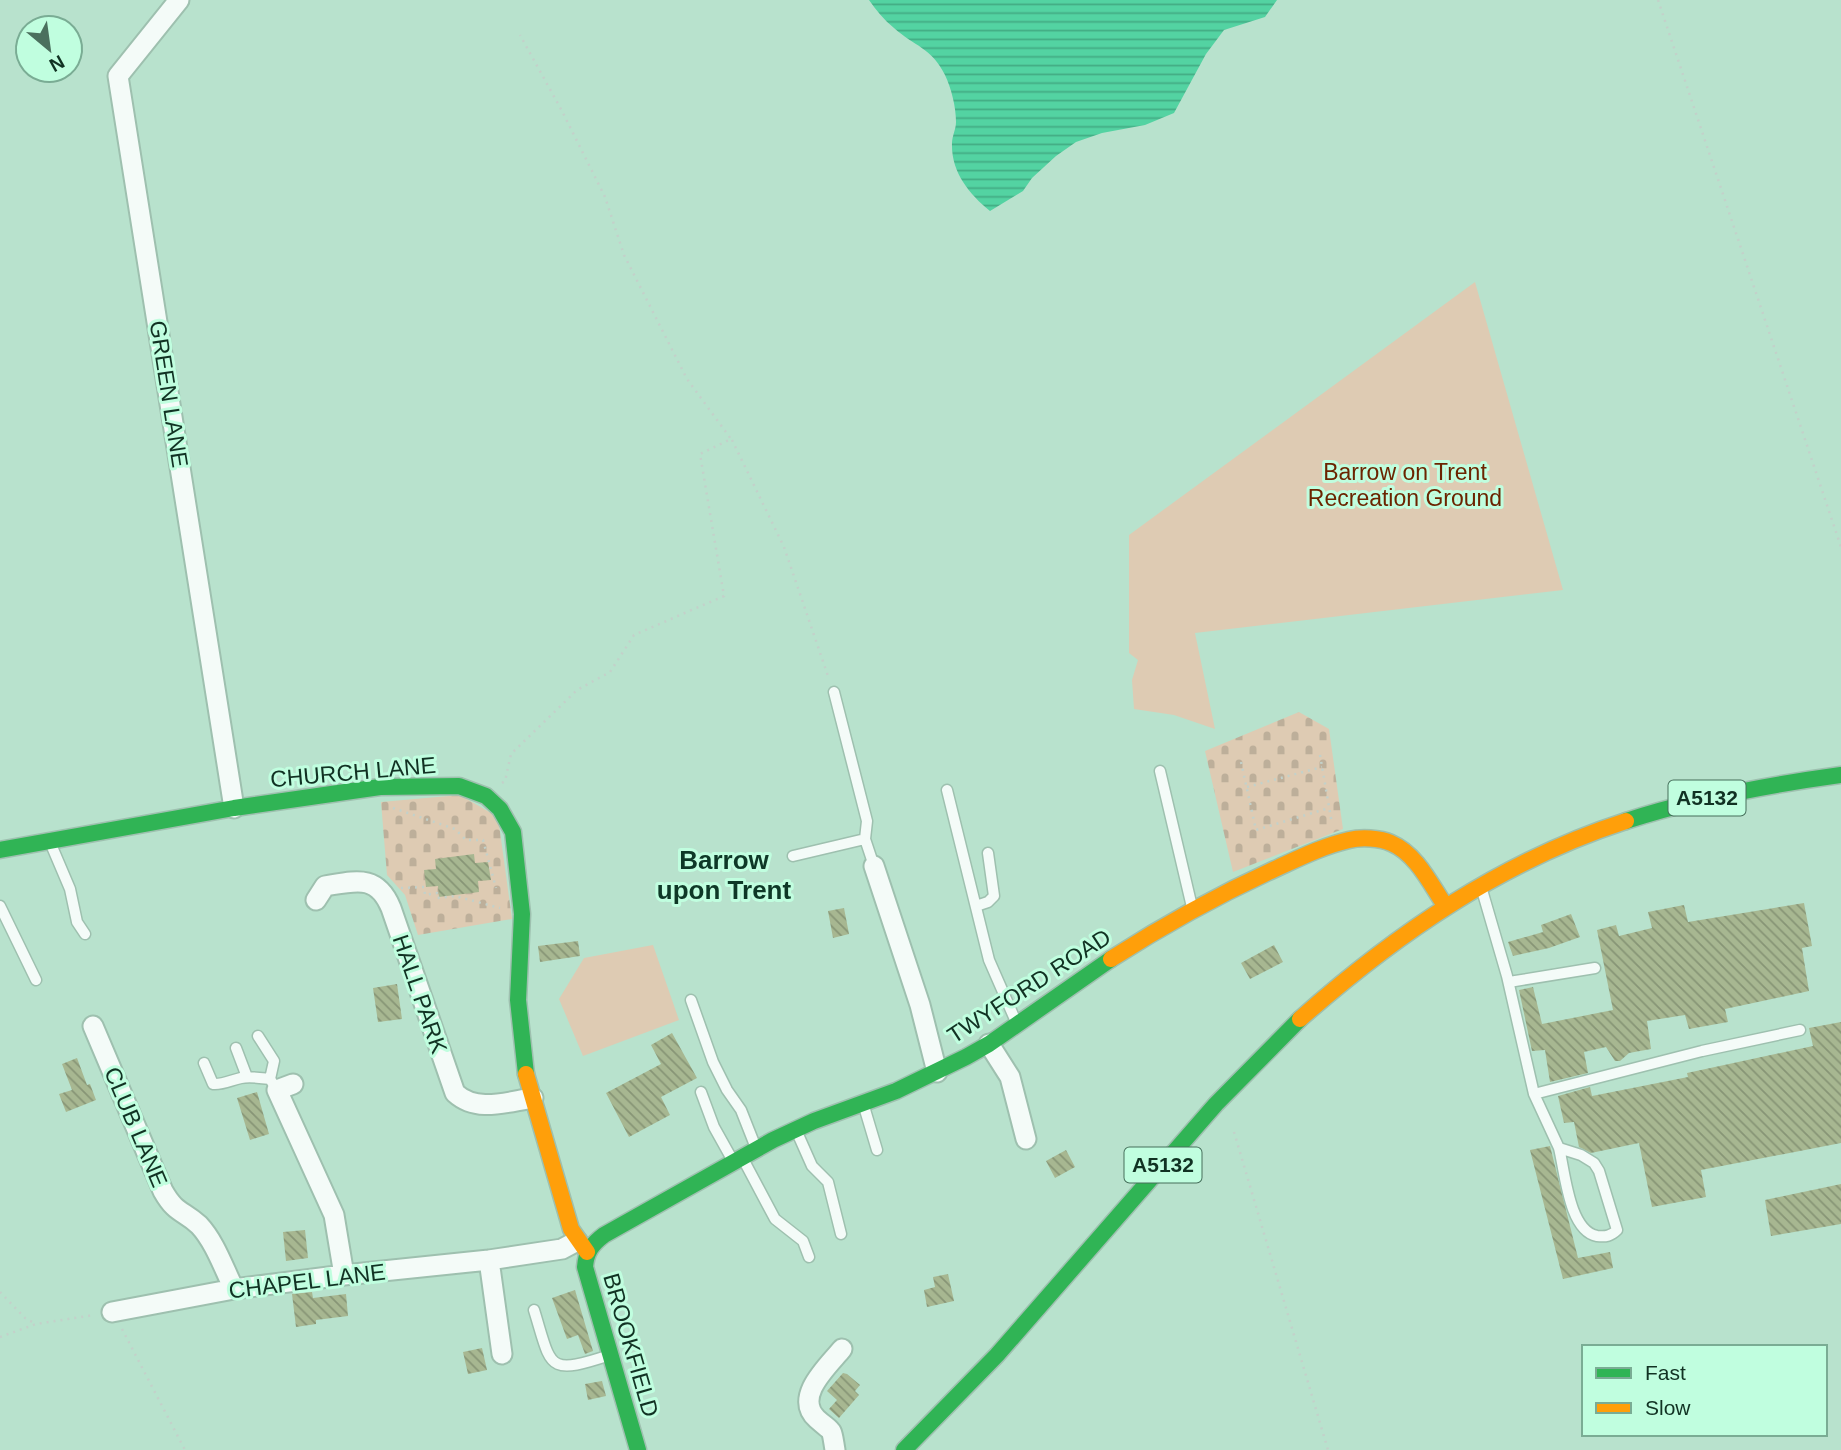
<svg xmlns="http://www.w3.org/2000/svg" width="1841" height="1450" font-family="Arial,sans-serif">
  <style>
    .cemetery { fill: url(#cemetery-stones) }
    .park { fill: #decbb3 }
    .water { fill: url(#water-rules) }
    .building { fill: url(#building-back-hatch) }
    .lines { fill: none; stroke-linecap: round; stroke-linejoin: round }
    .lane-casing { stroke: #9ec0af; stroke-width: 13 }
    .street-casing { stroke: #9ec0af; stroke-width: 23 }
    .fast-casing { stroke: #9ec0af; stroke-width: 19 }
    .slow-casing { stroke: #9ec0af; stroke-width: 19 }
    .path { stroke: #c3d1ca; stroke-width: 2.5; stroke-dasharray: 2 5; stroke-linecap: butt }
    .lane { stroke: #f4fbf8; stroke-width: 10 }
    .street { stroke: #f4fbf8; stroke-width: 19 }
    .fast { stroke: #30b455; stroke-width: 16 }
    .slow { stroke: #ff9f0a; stroke-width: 16 }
    .labels { text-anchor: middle; stroke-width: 6; stroke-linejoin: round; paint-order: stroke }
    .shield { fill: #c0fedf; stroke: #466f5b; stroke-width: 2 }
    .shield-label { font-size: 21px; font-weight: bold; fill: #113223 }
    .street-label { font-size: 23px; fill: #113223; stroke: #c0fedf }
    .park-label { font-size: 23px; fill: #6b2400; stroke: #c0fedf }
    .quarter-label { font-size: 26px; font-weight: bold; fill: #0e3827; stroke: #c0fedf }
  </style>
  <defs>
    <pattern id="cemetery-stones" width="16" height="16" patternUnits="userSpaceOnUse" patternTransform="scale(1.75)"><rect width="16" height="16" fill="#decbb3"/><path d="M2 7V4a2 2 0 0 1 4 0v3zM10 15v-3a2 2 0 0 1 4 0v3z" fill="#bdaf9a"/></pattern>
    <pattern id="water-rules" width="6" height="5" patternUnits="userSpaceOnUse" patternTransform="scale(1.75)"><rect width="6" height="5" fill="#53d3a2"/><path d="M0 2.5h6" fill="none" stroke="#43ac84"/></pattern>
    <pattern id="building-back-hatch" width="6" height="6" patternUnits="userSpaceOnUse" patternTransform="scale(1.75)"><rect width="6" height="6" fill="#a7b791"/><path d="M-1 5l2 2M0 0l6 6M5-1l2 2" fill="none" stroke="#879576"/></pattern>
  </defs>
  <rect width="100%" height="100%" fill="#b8e2cd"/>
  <path class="cemetery" d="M1299,712L1329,729L1343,829L1233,872L1205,751Z
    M460,795L498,817L512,919L418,935L405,895L387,875L381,802Z"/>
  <path class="park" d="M1475,282L1563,590L1195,633L1215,729L1174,715L1134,709L1132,680L1138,660L1129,653V535Z
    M653,945L679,1020L583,1056L559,999L584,958Z"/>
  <path class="water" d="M869,0H1277L1265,17L1224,30L1206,54L1174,113L1145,125L1102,133L1076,142L1056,156L1032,178L1023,191L990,211C969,194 951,172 952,143C952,136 956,129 956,122C956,106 951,88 945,75C932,48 914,46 894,28C884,20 876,10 869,0Z"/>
  <path class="building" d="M474,854L475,863L488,862L491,880L478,881L479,892L439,897L438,886L426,887L424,870L436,869L435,859Z
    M1804,903L1812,946L1802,948L1809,991L1725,1009L1728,1022L1689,1029L1685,1015L1647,1021L1651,1049L1629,1053L1620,1061H1615L1606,1047L1584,1052L1588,1073L1550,1082L1545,1050L1532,1051L1519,990L1533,987L1542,1024L1613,1010L1597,930L1616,925L1619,936L1652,928L1648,912L1684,905L1688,922Z
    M844,908L849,934L833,938L828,911Z
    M1571,914L1580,937L1549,948L1513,956L1508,942L1543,932L1541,925Z
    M578,941L580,956L540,962L538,946Z
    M1274,945L1283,962L1250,979L1241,963Z
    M397,984L402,1019L378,1022L373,988Z
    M1841,1022V1143L1701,1170L1706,1197L1652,1207L1639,1143L1591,1153L1579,1147L1574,1122L1564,1123L1558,1096L1590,1087L1592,1096L1688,1077L1687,1073L1813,1046L1809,1028Z
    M672,1033L697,1078L661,1097L670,1115L629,1137L606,1093L661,1064L651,1045Z
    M77,1058L87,1085L90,1084L96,1100L66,1112L59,1094L72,1090L62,1064Z
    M257,1092L269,1134L250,1140L237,1098Z
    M1550,1146L1578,1258L1610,1252L1613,1268L1563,1279L1530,1150Z
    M1066,1150L1075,1167L1055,1178L1046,1161Z
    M1841,1184V1224L1771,1236L1765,1200Z
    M305,1230L308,1258L286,1261L283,1232Z
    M948,1274L954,1301L927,1307L924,1290L935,1287L933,1277Z
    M575,1290L593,1351L585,1354L578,1335L567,1339L552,1298Z
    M312,1292L313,1298L346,1294L348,1316L316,1320V1324L296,1327L292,1294Z
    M482,1348L487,1370L468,1374L463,1352Z
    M843,1373L847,1374L860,1385L855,1391L859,1395L839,1418L829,1409L837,1400L827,1391Z
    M602,1381L606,1396L588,1400L585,1384Z"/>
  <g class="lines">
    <defs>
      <path id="lane" d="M834,692L867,821L865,839
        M1160,771L1192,907
        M947,790L989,960L1017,1024
        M50,842L70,889L77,922L85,934
        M793,856L865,839L874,866
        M1482,890L1507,976L1534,1094L1559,1148L1581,1155L1594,1163L1599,1171L1617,1230C1611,1236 1606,1237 1597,1236C1569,1231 1565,1172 1559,1148
        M0,906L36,980
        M976,906L988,902L994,896L988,853
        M1509,982L1595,968
        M691,1000L713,1062L727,1090L741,1110L756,1148
        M258,1036L274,1061L270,1079
        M236,1048L247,1077
        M204,1063L213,1084C223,1085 231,1080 241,1078C250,1076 261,1078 270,1079L277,1090
        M701,1092L714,1127L733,1161
        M1534,1094L1702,1051L1800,1030
        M863,1103L877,1150
        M796,1130L812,1166L828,1182L841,1234
        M742,1157L775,1219L803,1241L809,1257
        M534,1310C552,1368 546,1376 610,1355"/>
      <path id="street" d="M179,0L118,76L234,808
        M874,866L920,1005L937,1072
        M316,900L325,886C356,881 377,874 391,908L455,1093C477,1113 506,1102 533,1098
        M93,1026L163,1191C176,1214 183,1210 199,1225C215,1242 224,1269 234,1289
        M989,1044L1010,1077L1026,1139
        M293,1084L277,1090L334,1215L344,1275
        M489,1260L502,1354
        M112,1312L234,1289L344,1275L489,1260L562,1249L577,1241
        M835,1450C831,1426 834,1434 817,1419C793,1397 828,1366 842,1349"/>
      <path id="fast" d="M1626,821C1696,798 1768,785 1841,775
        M0,850L234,808L380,787L459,786L486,796L500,809L513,832L522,914L518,1000L526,1074
        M638,1450L585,1267C586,1252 592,1244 604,1235L773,1140L814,1121L896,1091L966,1057L989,1044L1111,959
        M904,1450L997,1355L1216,1104L1300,1019"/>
      <path id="slow" d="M1111,959C1164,925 1218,895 1275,869C1299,858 1323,846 1349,840C1361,837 1380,838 1391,843C1417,854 1431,885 1446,907
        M1300,1019C1396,934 1502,861 1626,821
        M526,1074L571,1229L587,1252"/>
    </defs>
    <use href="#lane" class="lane-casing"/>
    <use href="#street" class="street-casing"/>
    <use href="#fast" class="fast-casing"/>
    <use href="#slow" class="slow-casing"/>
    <path class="path" d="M1658,0L1841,547
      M732,440L784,547L829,679
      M1320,755L1332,824
      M1241,762L1256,830L1329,808
      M502,783L505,781L511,754L577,690L610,672L634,635L724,596L700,454L731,439L687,379L624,255L605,197L562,111L520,35
      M1247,787L1322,767
      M393,808L455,829L466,840H483L496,888
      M401,888L424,887L425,895L437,893V898L455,896L500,908
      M1234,1132L1328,1450
      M0,1292L25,1318L36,1324
      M122,1329L185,1450
      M0,1337L36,1324L94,1315"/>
    <use href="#lane" class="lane"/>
    <use href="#street" class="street"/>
    <use href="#fast" class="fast"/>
    <use href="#slow" class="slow"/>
  </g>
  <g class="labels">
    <g class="shield">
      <rect x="1668.5" y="780.5" width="77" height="35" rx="5"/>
      <rect x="1124.5" y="1147.5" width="77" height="35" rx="5"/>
    </g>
    <g class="shield-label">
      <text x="1707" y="805">A5132</text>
      <text x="1163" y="1172">A5132</text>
    </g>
    <g class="street-label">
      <text transform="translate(169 394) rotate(81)" y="8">GREEN LANE</text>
      <text transform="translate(353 772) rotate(-5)" y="8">CHURCH LANE</text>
      <text transform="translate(1029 986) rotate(-33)" y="8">TWYFORD ROAD</text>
      <text transform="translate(420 994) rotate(71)" y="8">HALL PARK</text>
      <text transform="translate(136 1127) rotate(67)" y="8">CLUB LANE</text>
      <text transform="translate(307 1281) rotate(-7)" y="8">CHAPEL LANE</text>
      <text transform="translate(631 1345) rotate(74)" y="8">BROOKFIELD</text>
    </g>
    <g class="park-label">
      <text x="1405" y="480">Barrow on Trent<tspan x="1405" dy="26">Recreation Ground</tspan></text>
    </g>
    <g class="quarter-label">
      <text x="724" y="869">Barrow<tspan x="724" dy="30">upon Trent</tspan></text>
    </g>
  </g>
  <rect x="1582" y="1345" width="245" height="91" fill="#c0fedf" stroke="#7aac94" stroke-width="2"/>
  <rect x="1596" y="1368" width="35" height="10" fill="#30b455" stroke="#7aac94" stroke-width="2"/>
  <text x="1645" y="1380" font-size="21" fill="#113223">Fast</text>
  <rect x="1596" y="1403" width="35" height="10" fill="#ff9f0a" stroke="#7aac94" stroke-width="2"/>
  <text x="1645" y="1415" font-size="21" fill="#113223">Slow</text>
  <g transform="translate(49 49) rotate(151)"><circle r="33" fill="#c0fedf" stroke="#7aac94" stroke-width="2"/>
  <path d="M0-5L12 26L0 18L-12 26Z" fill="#4b705e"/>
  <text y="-10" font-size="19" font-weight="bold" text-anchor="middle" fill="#113223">N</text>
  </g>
</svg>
